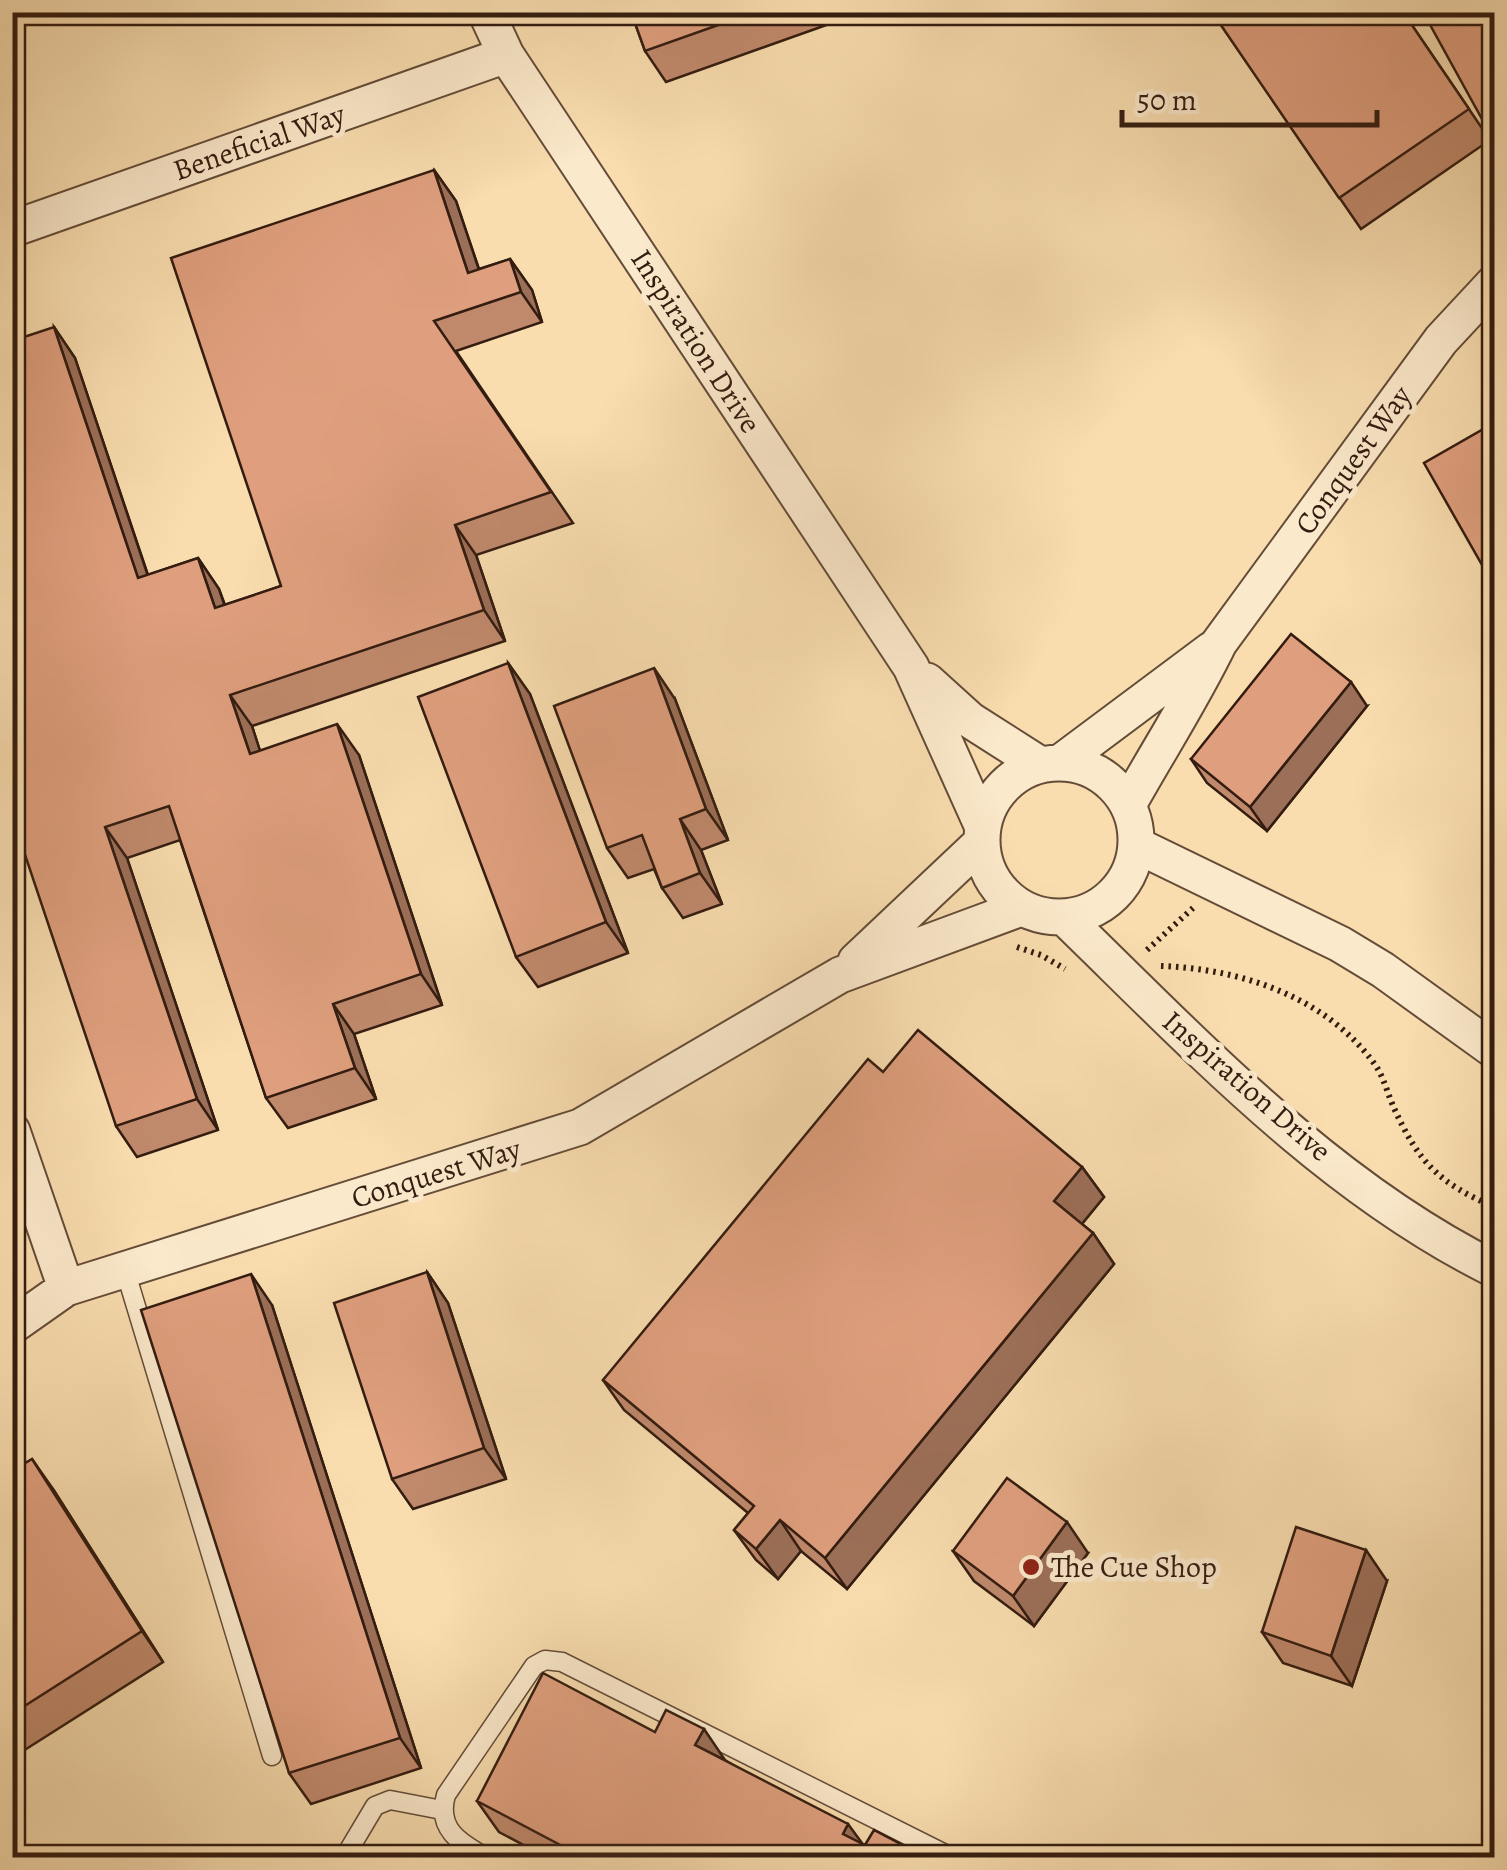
<svg xmlns="http://www.w3.org/2000/svg" width="1507" height="1870" font-family="Alegreya,serif">
  <style>
    .lines { fill: none; stroke-linecap: round; stroke-linejoin: round }
    .service-casing { stroke: #644c38; stroke-width: 21 }
    .minor-casing { stroke: #644c38; stroke-width: 39 }
    .path { stroke: #331c10; stroke-width: 6; stroke-dasharray: 2.5 5; stroke-linecap: butt }
    .service { stroke: #fbe9cb; stroke-width: 18 }
    .minor { stroke: #fbe9cb; stroke-width: 35 }
    .wall { fill: #c0896c; stroke: #331c10; stroke-width: 2.5 }
    .shaded-wall { fill: #9c6f58; stroke: #331c10; stroke-width: 2.5 }
    .building { fill: #df9f7e; stroke: #331c10; stroke-width: 2.5 }
    .poi-dot { fill: #8f2418; stroke: #fbe9cb; stroke-width: 4 }
    .labels { text-anchor: middle; stroke-width: 10; stroke-linejoin: round; paint-order: stroke }
    .street-label { font-size: 30px; fill: #331c10; stroke: #fbe9cb }
    .poi-label { font-size: 30px; fill: #331c10; stroke: #fbe9cb; text-anchor: start }
  </style>
  <rect width="100%" height="100%" fill="#f9ddaf"/>
  <filter id="stains"><feTurbulence type="fractalNoise" baseFrequency=".002" numOctaves="4"/><feColorMatrix values="0 0 0 0 .2 0 0 0 0 .09 0 0 0 0 .02 0 0 0 .5 -.17"/></filter>
  <radialGradient id="worn" r=".72"><stop offset=".6" stop-color="#630" stop-opacity="0"/><stop offset="1" stop-color="#630" stop-opacity=".3"/></radialGradient>
  <g class="lines">
    <defs>
      <path id="service" d="M125,1270L272,1756
        M344,1858L375,1806L390,1800L442,1810
        M487,1858C460,1843 436,1829 446,1795L534,1666L545,1660L562,1662L953,1858"/>
      <path id="minor" d="M486,12L506,55L911,667L982,825
        M12,229L506,55
        M927,681L970,720L1039,764
        M1061,762L1211,650
        M982 840a77 77 0 1 1 154 0a77 77 0 1 1-154 0Z
        M1128,805C1158,751 1192,699 1219,643L1441,340L1494,283
        M1136,845L1340,944L1383,970L1494,1050
        M1065,918C1197,1046 1327,1186 1494,1269
        M856,961L981,843
        M12,1131L66,1288
        M12,1326L66,1288L580,1127L840,975L1021,908"/>
    </defs>
    <use href="#service" class="service-casing"/>
    <use href="#minor" class="minor-casing"/>
    <path class="path" d="M1017,947L1041,955L1065,969
      M1147,950L1193,908
      M1161,966C1242,969 1327,997 1376,1066C1384,1078 1388,1095 1394,1108C1419,1163 1439,1183 1494,1207"/>
    <use href="#service" class="service"/>
    <use href="#minor" class="minor"/>
  </g>
  <path class="wall" d="M631,12H863L666,82L645,51Z
    M1212,12H1403L1490,140L1361,229Z
    M434,170L456,201L479,269L510,259L532,290L542,322L456,351L573,523L476,555L505,641L252,726L260,751L359,755L442,1005L354,1034L376,1099L288,1128L266,1098L180,840L127,858L218,1130L137,1157L116,1126L54,327L75,358L148,575L198,558L219,589L225,605L281,586Z
    M508,663L530,694L628,953L538,987L516,957Z
    M675,699L728,840L701,850L722,904L683,918L662,888L654,869L628,878L607,848Z
    M1367,706L1267,831L1207,783L1191,759Z
    M883,1072L1082,1167L1104,1197L1082,1224L1093,1233L1114,1264L847,1589L801,1551L778,1579L756,1560L734,1530L748,1513L624,1410L603,1380Z
    M427,1272L448,1303L506,1479L413,1509L392,1479Z
    M272,1305L421,1768L311,1804L289,1773Z
    M12,1471L53,1489L163,1662L12,1758Z
    M953,1551L1088,1553L1034,1626L974,1581Z
    M1387,1581L1352,1686L1283,1663L1262,1632Z
    M655,1732L725,1760L862,1844L927,1858H548L499,1832L477,1801Z"/>
  <path class="shaded-wall" d="M434,170L456,201L490,303L468,273Z
    M510,259L532,290L542,322L521,292Z
    M54,327L75,358L159,609L138,578Z
    M455,525L476,555L505,641L484,610Z
    M198,558L219,589L236,639L215,608Z
    M508,663L530,694L628,953L606,922Z
    M654,668L675,699L728,840L706,809Z
    M1351,682L1367,706L1267,831L1250,807Z
    M230,695L252,726L271,785L250,754Z
    M337,724L359,755L442,1005L421,974Z
    M680,819L701,850L722,904L700,873Z
    M105,827L127,858L218,1130L197,1099Z
    M333,1004L354,1034L376,1099L355,1068Z
    M1082,1167L1104,1197L1076,1231L1054,1201Z
    M1093,1233L1114,1264L847,1589L825,1558Z
    M427,1272L448,1303L506,1479L484,1448Z
    M251,1274L272,1305L421,1768L400,1738Z
    M32,1459L53,1489L163,1662L142,1631Z
    M780,1520L801,1551L778,1579L756,1549Z
    M1067,1522L1088,1553L1034,1626L1013,1596Z
    M1366,1550L1387,1581L1352,1686L1331,1656Z
    M704,1729L725,1760L695,1745Z
    M848,1824L870,1854L843,1834Z"/>
  <path class="building" d="M631,12H755L645,51Z
    M1212,12H1403L1469,109L1339,198Z
    M1423,12H1494V139H1493Z
    M434,170L468,273L510,259L521,292L434,321L551,492L455,525L484,610L230,695L250,754L337,724L421,974L333,1004L355,1068L266,1098L169,806L105,827L197,1099L116,1126L12,816V341L54,327L138,578L198,558L215,608L281,586L171,258Z
    M1494,423V586L1424,463Z
    M1291,634L1351,682L1250,807L1191,759Z
    M508,663L606,922L516,957L418,697Z
    M654,668L706,809L680,819L700,873L662,888L642,835L607,848L554,706Z
    M918,1030L1082,1167L1054,1201L1093,1233L825,1558L780,1520L756,1549L734,1530L754,1506L603,1380L868,1059L883,1072Z
    M427,1272L484,1448L392,1479L334,1303Z
    M251,1274L400,1738L289,1773L141,1310Z
    M32,1459L142,1631L12,1714V1471Z
    M1007,1478L1067,1522L1013,1596L953,1551Z
    M1296,1527L1366,1550L1331,1656L1262,1632Z
    M543,1673L655,1732L666,1710L704,1729L695,1745L848,1824L843,1834L865,1845L874,1830L927,1858H585L477,1801Z"/>
  <circle class="poi-dot" cx="1031" cy="1567" r="10"/>
  <g class="labels">
    <g class="street-label">
      <text transform="translate(259 142) rotate(-19)" y="10">Beneficial Way</text>
      <text transform="translate(696 341) rotate(57)" y="10">Inspiration Drive</text>
      <text transform="translate(1353 460) rotate(-54)" y="10">Conquest Way</text>
      <text transform="translate(1247 1086) rotate(41)" y="10">Inspiration Drive</text>
      <text transform="translate(436 1173) rotate(-17)" y="10">Conquest Way</text>
    </g>
    <g class="poi-label">
      <text x="1051" y="1577">The Cue Shop</text>
    </g>
  </g>
  <rect width="1507" height="1870" fill="none" stroke="#f9ddaf" stroke-width="50"/>
  <rect x="15" y="15" width="1477" height="1840" fill="none" stroke="#331c10" stroke-width="5"/>
  <rect x="25" y="25" width="1457" height="1820" fill="none" stroke="#331c10" stroke-width="2.5"/>
  <path d="M1122 110v15h255v-15" fill="none" stroke="#331c10" stroke-width="5"/>
  <text x="1137" y="110" font-size="30" fill="#331c10" stroke="#fbe9cb" stroke-width="8" paint-order="stroke">50 m</text>
  <rect width="100%" height="100%" filter="url(#stains)"/>
  <rect width="100%" height="100%" fill="url(#worn)"/>
</svg>
